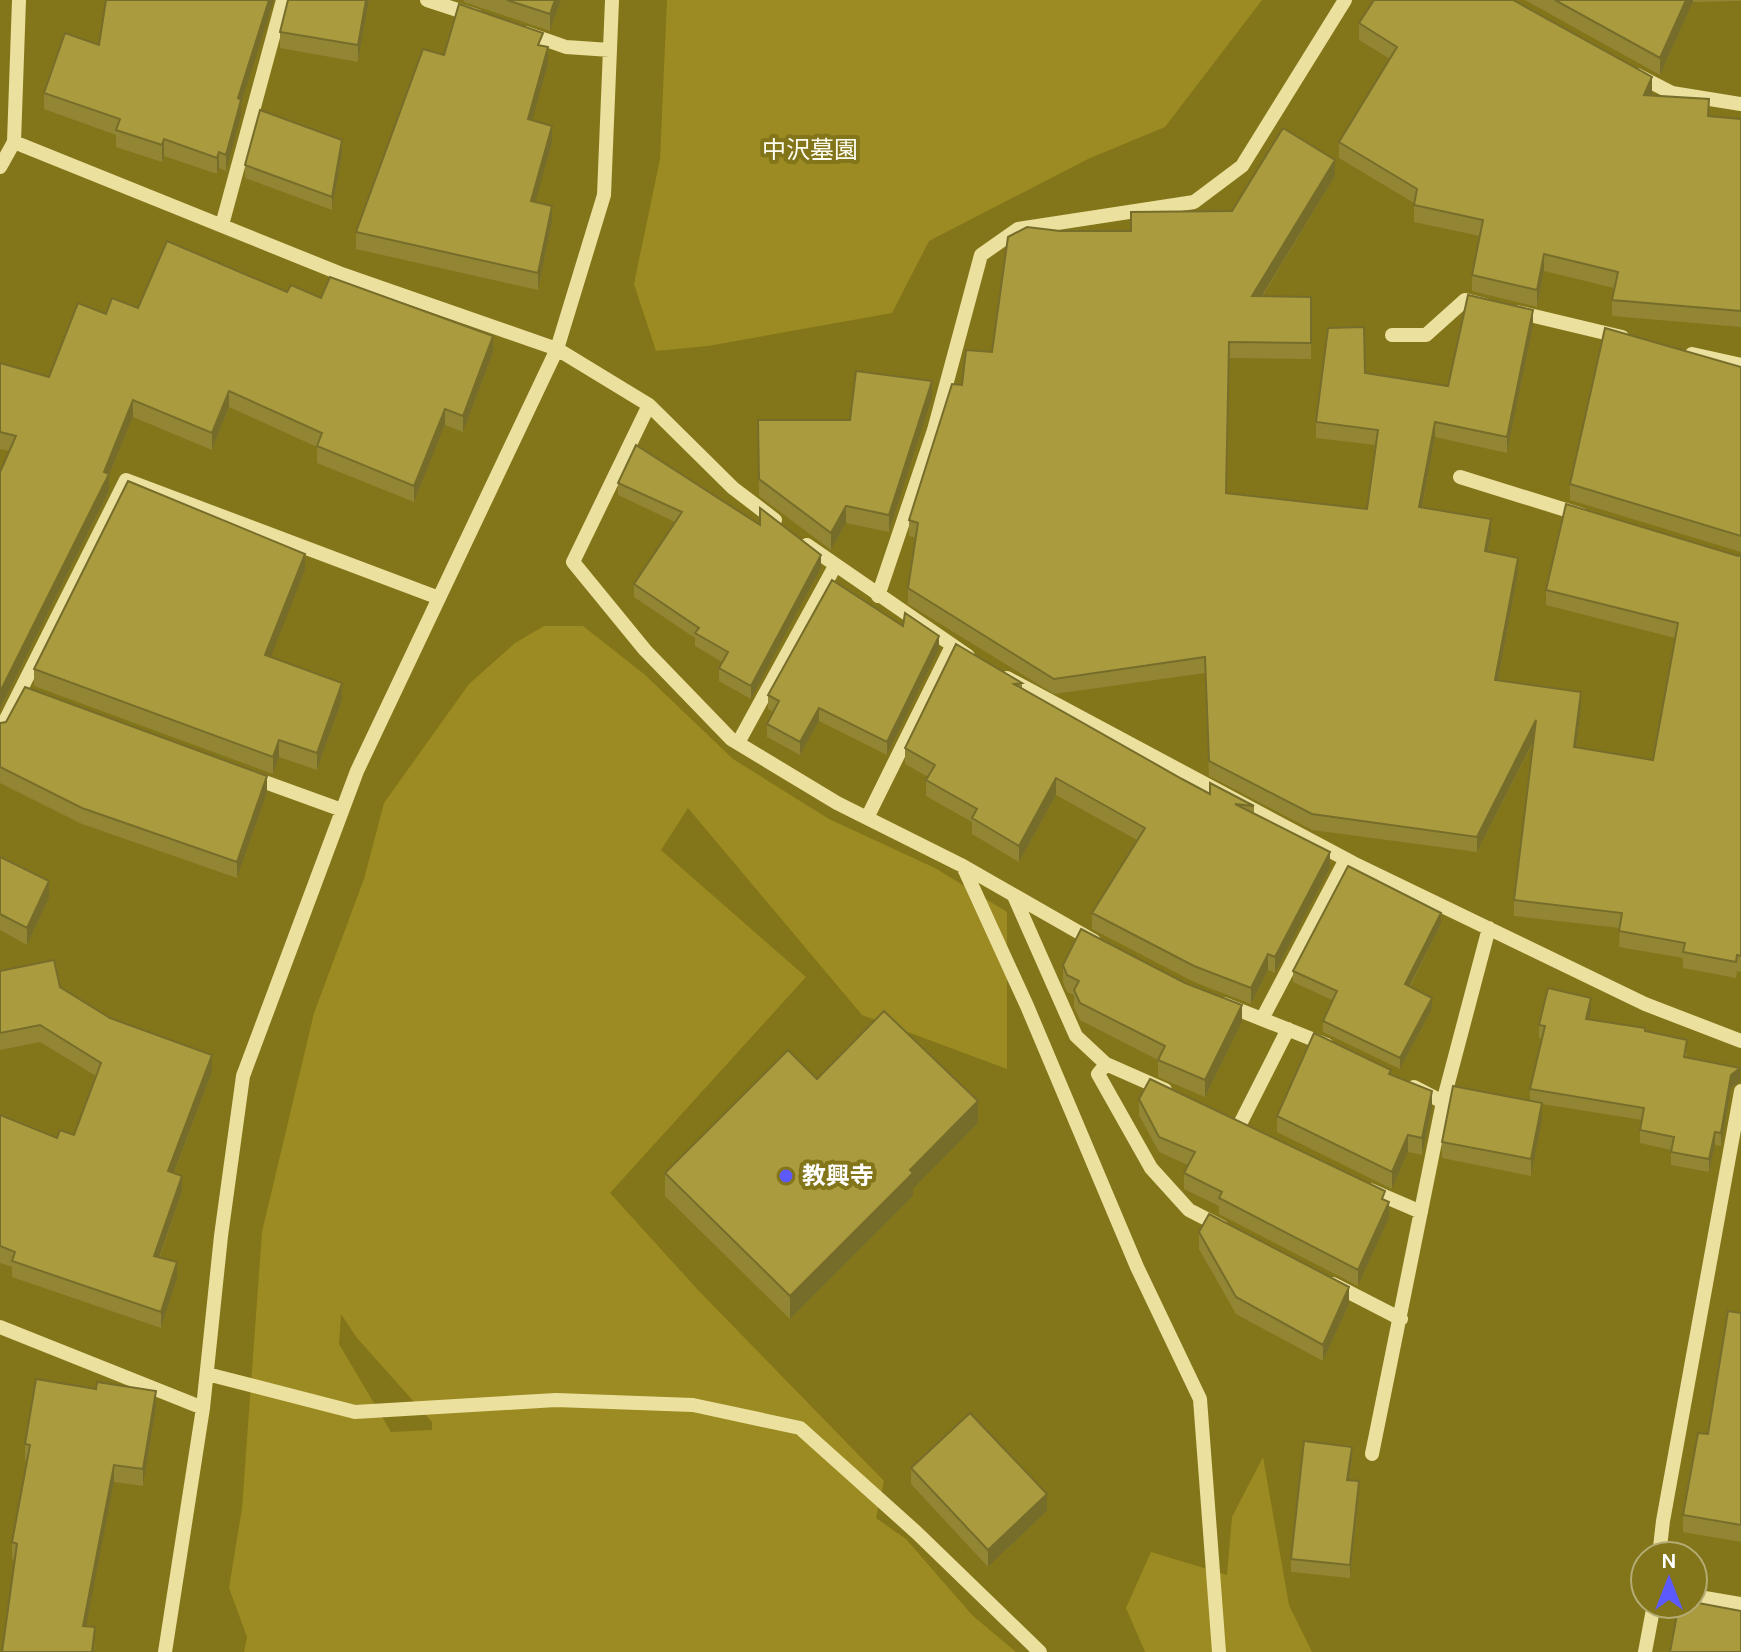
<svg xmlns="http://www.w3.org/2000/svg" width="1741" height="1652" font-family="Karla,'Noto Sans JP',sans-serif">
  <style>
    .green { fill: #9c8b22; fill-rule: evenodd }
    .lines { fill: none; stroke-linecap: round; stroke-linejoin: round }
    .minor { stroke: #ebe09e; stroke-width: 14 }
    .wall { fill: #928635 }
    .shaded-wall { fill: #776d2b }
    .building { fill: #aa9c3e; stroke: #776d2b; stroke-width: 2 }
    .poi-dot { fill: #5c59fe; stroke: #837519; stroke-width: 3 }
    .labels { text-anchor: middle; stroke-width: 8; stroke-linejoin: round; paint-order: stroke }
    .park-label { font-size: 24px; fill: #fdfcf0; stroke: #837519 }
    .poi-label { font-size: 24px; font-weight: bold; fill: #fff; stroke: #837519; text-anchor: start }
  </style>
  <rect width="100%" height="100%" fill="#837519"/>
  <path class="green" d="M667,0H1262L1165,127L1088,159L929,241L892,313L708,346L656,351L634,284L660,159Z
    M544,626H583L644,674L733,759L829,819L935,868L1007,912V1069L862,1015L688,808L661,850L806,977L610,1193L698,1290L884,1481L876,1518L906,1539L972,1615L1016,1652H244L247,1637L229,1588L242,1508L262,1232L314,1013L364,879L384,803L469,684L515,643ZM341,1314L357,1338L432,1422V1430L391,1432L339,1344Z
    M1263,1457L1289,1605L1312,1652H1145L1126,1608L1151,1552L1227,1575L1232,1517Z"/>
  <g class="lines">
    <path class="minor" d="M427,0L476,16
      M526,33L566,47L610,50
      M1637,75L1672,93L1741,104
      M14,142L339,273L557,349L649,405L733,488L775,520
      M0,167L14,142L19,0
      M222,225L283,0
      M1517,312L1622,337
      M1392,335H1426L1465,300L1485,305
      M1692,354L1741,365
      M649,405L573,562L645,650L731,739L837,803L963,866L1094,941
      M1460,477L1582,515
      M807,545L968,656
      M878,596L934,430L981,255L1018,229L1194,202L1242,166L1345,0
      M1007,678L1353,863L1645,1004L1741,1041
      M0,731L126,480L439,598
      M738,743L835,566
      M251,777L342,810
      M867,818L952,646
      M963,866L1027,1006L1137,1267L1200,1399L1219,1652
      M1014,896L1076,1036L1106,1064
      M1224,1004L1327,1045
      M1262,1019L1346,859
      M1414,1087L1443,1102
      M1165,1090L1106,1064L1098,1074L1151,1168L1189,1210L1222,1227
      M1240,1124L1288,1029
      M1370,1190L1421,1212
      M1333,1284L1401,1319
      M0,1327L203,1408
      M207,1374L355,1412L556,1400L693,1405L800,1428L916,1532L1040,1652
      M1372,1454L1443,1102L1489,928
      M1659,1556L1663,1521L1741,1091
      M1693,1596L1741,1604
      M165,1652L203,1408L221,1236L243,1076L357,771L557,349L604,195L612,0
      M1645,1652L1654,1604"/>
  </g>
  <path class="wall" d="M369,0L358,62L280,48V32Z
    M464,0H561L550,31L464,2Z
    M1525,0H1741V1L1693,2L1660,75Z
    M1359,23L1652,93L1651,95L1709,116L1741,119V327L1612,316V300L1614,288L1544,271L1537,307L1472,291V275L1480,236L1414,222V203L1339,158V142L1390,59L1359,40Z
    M543,46L548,64L532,120L552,143L535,202L552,222L538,290L356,249V232L444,55Z
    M44,93L241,104V116L226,171L219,168L217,174L164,156L162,162L116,147V135L44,109Z
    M342,154L332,210L245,178V165Z
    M1335,176L1262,297H1311V359L1229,358L1226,493L1367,509L1375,445L1316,438V422L1365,373L1448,386L1533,326L1507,453L1435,437L1422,508L1491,535L1488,552L1518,574L1498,681L1581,708L1576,748L1653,760L1675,638L1546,605V590L1741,555V972L1737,971L1736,978L1683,968V958L1619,947L1620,928L1514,916V900L1534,741L1477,852L1312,830L1209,776L1205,673L1054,694L908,604V588L916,538L909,536V520L962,385L992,352L1060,231H1131L1232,211Z
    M287,292L321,298L493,353L463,432L445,425L414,502L317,463V447L229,407L212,450L133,417L109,475V491L0,709V472L9,451L0,449V363L49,377L106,314L138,308Z
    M1741,367V552L1570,500V484Z
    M932,398L889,532L846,523L831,550L759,496L758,420H850Z
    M618,483L821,568L751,699L719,681V668L722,662L695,646V638L634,597V584L675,522L618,495Z
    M305,570L270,657L342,700L317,770L279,757L273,774L34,686V669Z
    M903,626L939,649L887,755L819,721L800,755L767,737V724L774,712L768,709V695Z
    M956,644L1022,683V689L1210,794L1254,806V814L1330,868L1275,973L1268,970L1251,1004L1194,982L1092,929V913L1137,840L1056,795L1019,862L972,834V822L926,796V780L928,777L905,764V748Z
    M0,723L267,793L237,878L82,824L0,783Z
    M0,857L49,898L27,945L0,930Z
    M1441,924L1410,987L1432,1009L1400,1069L1323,1032V1021L1332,1000L1293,982V971Z
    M1063,965L1242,1022L1205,1097L1158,1077V1060L1080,1020L1074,1007V995L1067,992L1063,982Z
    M0,971L60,987L110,1018L212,1072L174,1173L182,1192L160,1257L177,1279L161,1328L12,1277V1267L0,1263V1115L57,1138L74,1135L96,1076L40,1042L0,1050Z
    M1591,1011L1589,1019L1645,1031L1687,1053L1686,1058L1740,1081L1731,1088L1721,1146L1715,1145L1709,1172L1671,1165V1150L1640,1143V1130L1642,1120L1542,1104V1120L1531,1176L1442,1158V1142L1530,1101V1089L1542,1039L1539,1038V1025Z
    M1391,1074L1432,1108L1422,1155L1408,1152L1392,1189L1277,1132V1116Z
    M817,1079L978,1123L913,1189V1196L790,1319L665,1196V1173Z
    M1139,1099L1385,1200L1389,1218L1358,1286L1219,1214V1206L1184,1189V1173L1188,1165L1159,1152L1139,1115Z
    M1199,1232L1349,1304L1323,1361L1236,1314L1199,1249Z
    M1741,1313V1542L1683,1532V1515L1708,1434Z
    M156,1408L143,1486L114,1482L86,1626L95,1644L94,1652H2L15,1560L12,1559V1542L27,1461H25V1444Z
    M1352,1460L1349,1480L1359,1494L1350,1578L1291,1572V1559Z
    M911,1468L1047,1511L988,1567L911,1484Z"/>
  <path class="shaded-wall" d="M269,0H274L241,104V116L226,171V155L238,98Z
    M366,0H369L358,62V45Z
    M555,0H561L550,31V14Z
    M1686,0H1693V2L1660,75V58Z
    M548,47V64L528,136V119Z
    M1652,77V93L1644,111V95Z
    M552,126V143L531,218V201Z
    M164,139V156L162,162V145Z
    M342,140V154L332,210V197Z
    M219,152V168L217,174V158Z
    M1335,160V176L1252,312V296Z
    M552,206V222L538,290V273Z
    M1544,254V271L1537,307V290Z
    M1533,310V326L1507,453V437Z
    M493,336V353L463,432V416Z
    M932,381V398L889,532V515Z
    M229,391V407L212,450V433Z
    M133,400V417L109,475V491L0,709V692L104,472Z
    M445,409V425L414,502V486Z
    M1435,422V437L1419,523V507Z
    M846,506V523L831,550V533Z
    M1491,519V535L1485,567V551Z
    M305,554V570L265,672V655Z
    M821,555V568L751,699V686Z
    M1518,558V574L1495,696V680Z
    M939,636V649L887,755V742Z
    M342,683V700L317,770V753Z
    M1581,692V708L1574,763V747Z
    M819,708V721L800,755V742Z
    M1536,720V736L1477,852V837Z
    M279,740V757L273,774V757Z
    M267,776V793L237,878V862Z
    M1056,778V795L1019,862V846Z
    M1330,852V868L1275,973V957Z
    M49,881V898L27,945V928Z
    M1441,913V924L1405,995V984Z
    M1268,954V970L1251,1004V988Z
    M1432,998V1009L1400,1069V1058Z
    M1591,998V1011L1586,1032V1019Z
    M1242,1005V1022L1205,1097V1080Z
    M212,1055V1072L168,1188V1171Z
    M1740,1068V1081L1731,1088L1721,1146V1133L1731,1075Z
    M1432,1091V1108L1422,1155V1138Z
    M978,1101V1123L913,1189V1196L790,1319V1296L910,1170Z
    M1542,1103V1120L1531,1176V1159Z
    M1715,1132V1145L1709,1172V1159Z
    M1408,1135V1152L1392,1189V1172Z
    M182,1176V1192L154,1272V1256Z
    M1389,1202V1218L1358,1286V1270Z
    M177,1262V1279L161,1328V1312Z
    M1349,1287V1304L1323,1361V1345Z
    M156,1391V1408L143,1486V1469Z
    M1352,1447V1460L1347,1493V1480Z
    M114,1465V1482L83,1643V1626Z
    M1359,1481V1494L1350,1578V1565Z
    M1047,1494V1511L988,1567V1550Z
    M95,1627L94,1652H92Z"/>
  <path class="building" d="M106,0H269L238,98L241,100L226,155L219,152L217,158L164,139L162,145L116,130L120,119L44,93L65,33L99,45Z
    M288,0H366L358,45L280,32Z
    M507,0H555L550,14Z
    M1374,0H1513L1652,77L1644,95L1709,99L1708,116L1741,119V311L1612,300L1618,272L1544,254L1537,290L1472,275L1483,220L1414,205L1417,189L1339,142L1397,47L1359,23Z
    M1555,0H1686L1660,58Z
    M459,4L543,33L538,45L548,47L528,119L552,126L531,201L552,206L538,273L356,232L423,49L444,55Z
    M260,110L342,140L332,197L245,165Z
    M1283,128L1335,160L1252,296L1311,297V343L1229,342L1226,493L1367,509L1378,430L1316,422L1328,328L1364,327L1365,373L1448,386L1468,295L1533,310L1507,437L1435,422L1419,507L1491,519L1485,551L1518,558L1495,680L1581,692L1574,747L1653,760L1678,623L1546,590L1566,504L1738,556L1741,555V956L1737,955L1736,962L1683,952L1685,943L1619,931L1622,913L1514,900L1536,720L1477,837L1312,814L1209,761L1205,657L1054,679L908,588L918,523L909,520L952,384L962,385L966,350L992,352L1008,237L1027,227L1060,231H1131V212L1232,211Z
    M167,241L287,292L291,285L321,298L330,277L493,336L463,416L445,409L414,486L317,446L322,433L229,391L212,433L133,400L104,472L109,474L0,692V472L16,436L0,432V363L49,377L78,303L106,314L112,298L138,308Z
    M1605,328L1741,367V536L1570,484Z
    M856,371L932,381L889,515L846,506L831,533L759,479L758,420H850Z
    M636,445L760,525V508L821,555L751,686L719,668L728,652L695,633L699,628L634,584L682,512L618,483Z
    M128,481L305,554L265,655L342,683L317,753L279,740L273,757L34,669Z
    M832,580L903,626L905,613L939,636L887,742L819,708L800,742L767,724L779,701L768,695Z
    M956,644L1022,683L1014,684L1182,779L1210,794V783L1254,806L1235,804L1330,852L1275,957L1268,954L1251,988L1194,966L1092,913L1145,828L1056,778L1019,846L972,818L977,809L926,780L935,765L905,748Z
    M25,687L267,776L237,862L82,808L0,767V723L6,722Z
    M0,857L49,881L27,928L0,914Z
    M1348,866L1441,913L1405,984L1432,998L1400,1058L1323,1021L1337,991L1293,971Z
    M1081,929L1185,983L1242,1005L1205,1080L1158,1060L1165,1046L1080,1003L1074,990L1079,981L1067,975L1063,965Z
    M54,960L60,987L110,1018L212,1055L168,1171L182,1176L154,1256L177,1262L161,1312L12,1261L15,1252L0,1246V1115L57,1138L60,1130L74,1135L101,1063L40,1025L0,1033V971Z
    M1548,988L1591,998L1586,1019L1645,1028V1031L1687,1040L1684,1057L1740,1068L1731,1075L1721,1133L1715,1132L1709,1159L1671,1152L1674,1137L1640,1130L1644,1108L1530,1089L1545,1026L1539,1025Z
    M884,1011L978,1101L910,1170L913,1173L790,1296L665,1173L788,1050L817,1079Z
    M1314,1033L1391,1070L1389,1074L1432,1091L1422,1138L1408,1135L1392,1172L1277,1116Z
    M1150,1079L1385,1191L1382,1199L1389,1202L1358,1270L1219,1198L1222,1192L1184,1173L1195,1152L1159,1137L1139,1099Z
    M1453,1086L1542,1103L1531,1159L1442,1142Z
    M1209,1214L1349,1287L1323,1345L1236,1297L1199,1232Z
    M1728,1311L1741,1313V1525L1683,1515L1698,1433L1708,1434Z
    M36,1379L96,1389L97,1382L156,1391L143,1469L114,1465L83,1626L95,1627L92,1652H2L17,1544L12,1542L30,1445L25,1444Z
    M970,1413L1047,1494L988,1550L911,1468Z
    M1304,1441L1352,1447L1347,1480L1359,1481L1350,1565L1291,1559Z
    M1693,1602L1741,1611V1652H1670L1679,1604H1693Z"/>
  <circle class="poi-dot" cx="786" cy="1176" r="8"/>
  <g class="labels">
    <g class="park-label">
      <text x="810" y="158">中沢墓園</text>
    </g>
    <g class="poi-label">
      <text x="802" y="1184">教興寺</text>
    </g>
  </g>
  <g transform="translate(1669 1580)"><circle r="38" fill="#837519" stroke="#b5ac75" stroke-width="2"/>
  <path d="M0-6L14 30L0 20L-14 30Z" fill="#5c59fe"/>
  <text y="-12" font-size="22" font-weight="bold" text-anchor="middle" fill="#ffffff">N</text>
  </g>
</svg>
